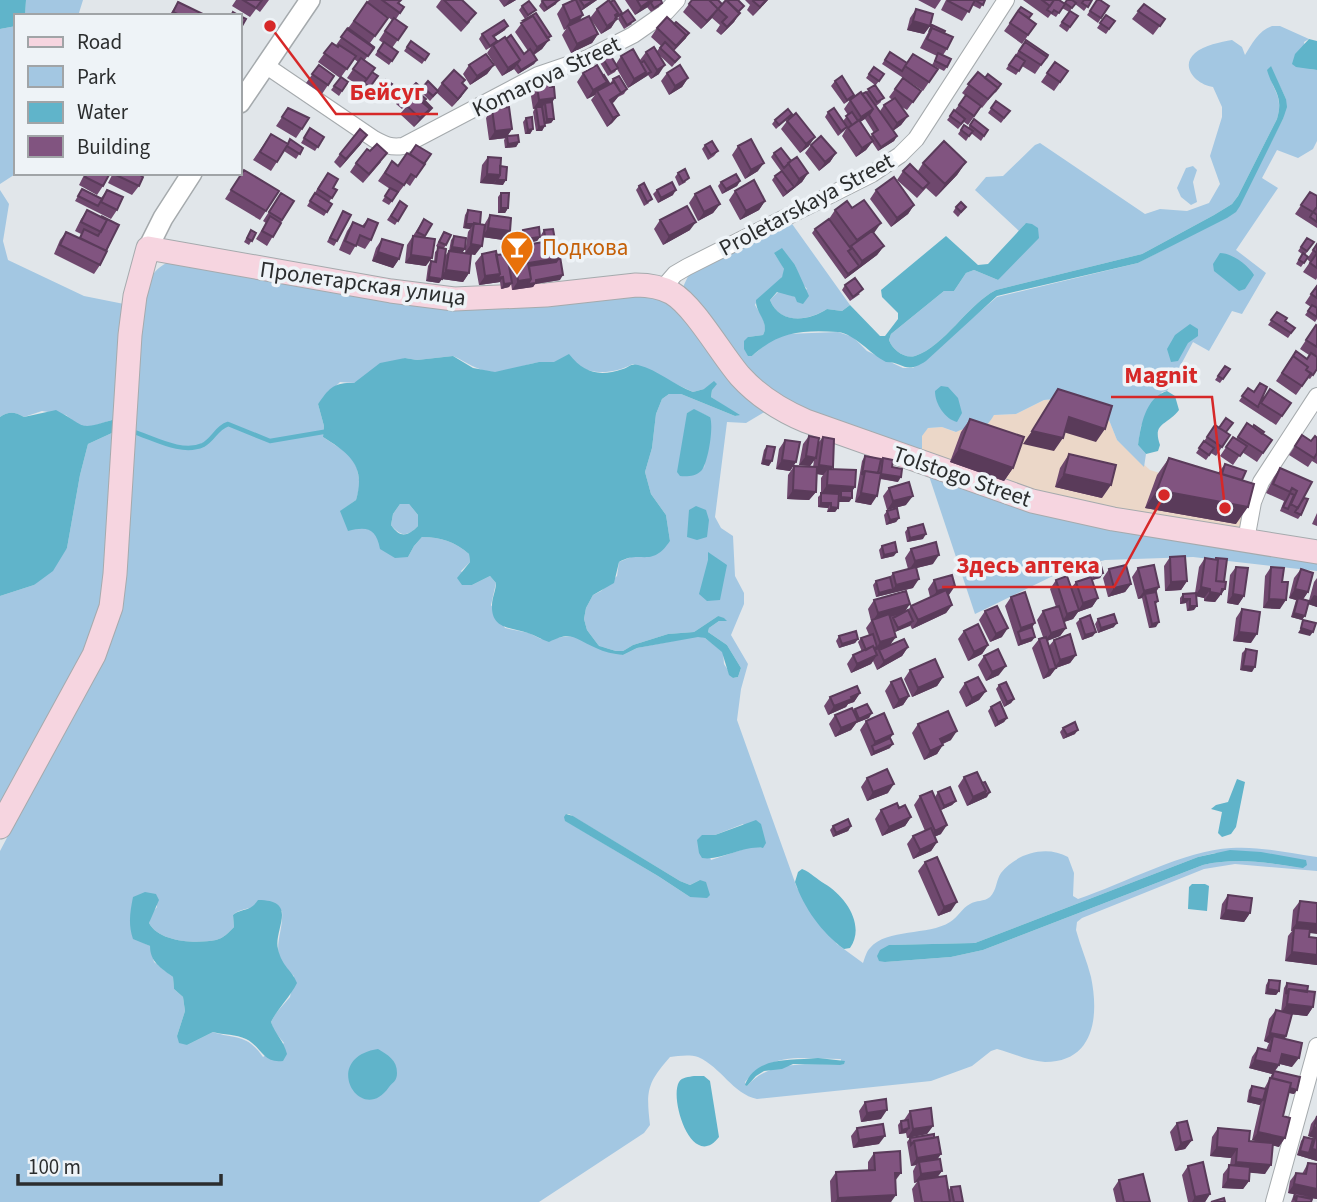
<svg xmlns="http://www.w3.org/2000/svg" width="1317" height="1202" font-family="'Source Sans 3',sans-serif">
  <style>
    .commercial { fill: #ebd7c8 }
    .green { fill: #a3c7e2; fill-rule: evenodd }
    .water { fill: #60b4ca; fill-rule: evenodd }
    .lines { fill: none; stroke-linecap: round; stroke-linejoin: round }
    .stream { stroke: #60b4ca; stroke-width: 4.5 }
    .minor-casing { stroke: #a5aaad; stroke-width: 18 }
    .tertiary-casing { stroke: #a5aaad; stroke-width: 22 }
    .secondary-casing { stroke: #a5aaad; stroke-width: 25 }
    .minor { stroke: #fff; stroke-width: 16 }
    .tertiary { stroke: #fff; stroke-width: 19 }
    .secondary { stroke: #f6d5e0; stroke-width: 23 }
    .wall { fill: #6f486e; fill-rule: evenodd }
    .shaded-wall { fill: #5a3b5a }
    .building { fill: #815480; stroke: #5a3b5a; stroke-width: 2 }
    .labels { text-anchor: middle; stroke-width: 7; stroke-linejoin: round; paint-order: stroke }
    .street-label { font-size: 23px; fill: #2b2d2e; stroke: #eef3f7 }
    .food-label { font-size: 23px; fill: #c56008; stroke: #eef3f7; text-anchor: start }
    .leader { fill: none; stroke: #d62828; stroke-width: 2.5 }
    .callout-dot { fill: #d62828; stroke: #eef3f7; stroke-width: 2.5 }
    .callout-label { font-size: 24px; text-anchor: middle; font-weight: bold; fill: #d62828; stroke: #eef3f7; stroke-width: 7; stroke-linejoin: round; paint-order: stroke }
  </style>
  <rect width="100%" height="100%" fill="#e1e6ea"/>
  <path class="commercial" d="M1066,398L1099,412L1109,420L1117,440L1150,470L1250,501L1242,534L1089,508L922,456V435L928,428L942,427L955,432L961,428L976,430L994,415L1016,414L1044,400Z"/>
  <path class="green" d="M26,0H83L78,16H25Z
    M16,26L17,173L0,184V29Z
    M1272,26H1280L1309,39L1304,42L1310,69L1317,70V141L1313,149L1298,158L1277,150L1262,178L1278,188L1236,250L1266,273L1242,314L1232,311L1209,351L1193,342L1167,391L1162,392L1141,426L1138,445L1146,454L1144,467L1117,440L1109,420L1100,412L1066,398L1044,400L1016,414L994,415C980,439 972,423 956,432L942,427L928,428L922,436V456L772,398L683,293V287L690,272L790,221L850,305L842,311L827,309C808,321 780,325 770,300L778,292H782L795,297L807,289L801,282L795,265L774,253C777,258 782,264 784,269C787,281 760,292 755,305C760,314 769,325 763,335L748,337L752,356L772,339L786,334L838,332L853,337L867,351L903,368H913L997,297L1138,263L1235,212L1283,119L1286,99L1270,66C1268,90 1285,92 1277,119L1238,196L1232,204L1214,215L1142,254L996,290C967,305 945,346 915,356C904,359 892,349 889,340L891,334L944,291H954L966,273L974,270L998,280L1026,223L1019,231L975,190L986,177L1003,176L1035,145L1040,143L1145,214L1160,209L1187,211L1209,203L1220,184L1210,156L1222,117V107L1213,87C1197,85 1179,67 1195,53C1204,45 1221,42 1232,40L1242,47L1245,55C1252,44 1258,31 1272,26Z
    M1193,166L1197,170L1193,182L1197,202L1191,205L1181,197L1177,188L1186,168Z
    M0,190L9,204L3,241L8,260L84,296L124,304L115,419L87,428L78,425L66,415L42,411L24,417C15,412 9,411 0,417Z
    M176,259L431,302L640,290L673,305L768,410L746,423L727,422L715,517L721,528L733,536L735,576L744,593V604L731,635L748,664L741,689L737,720L797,888L837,944L863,963C865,958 866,952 870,948C887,928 928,936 950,922C958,917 962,908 970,904C976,900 984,902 990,897C997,890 996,880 1001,873C1017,853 1046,845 1068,857L1074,873L1073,896L1078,899C1123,884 1185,850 1231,848C1260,846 1288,853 1317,857V871L1235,864L1204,869L1082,918L1077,922L1076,930C1080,945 1087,961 1091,977C1099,1015 1095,1062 1045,1062C1028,1061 1013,1053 997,1049L991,1051L972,1066L931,1081L757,1099C733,1094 721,1067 698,1057C689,1054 678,1056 670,1057C647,1083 646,1091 650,1125L644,1133L539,1202H0V851L103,656L140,307C149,283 149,268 176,259ZM453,356C467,362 477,371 493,372C510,373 526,363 542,362C581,360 592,384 633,364L693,392L704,389L712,390L711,397L738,415L735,416L681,394H669L662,399L656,414L652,448L645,472L651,494L666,515L670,541L619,562L617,576L601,591L593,595L586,608L584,619L587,630L599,646L616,651H623L633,645L668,634L694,632L718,616L719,621L709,628L708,632L727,645L741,668L738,677L733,678L724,664L723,652L705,638L698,636L637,648L623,655L574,636L541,639L529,633L505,628L491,605L496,583L490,576L472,585L461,571L470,562L469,554C455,542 441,537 422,537L414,546L408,557L378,538L372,529L347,522L341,511L356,500L360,486L357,468L350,455L323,437L324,426L318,404L340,382L354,383L405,358L417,360ZM694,410L710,417L704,468L687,413ZM566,814H569L680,881L690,885L700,880L690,897L658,876L566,821ZM743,824L763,848L753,846L711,860L702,835H715ZM1215,853L1303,868C1269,863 1238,857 1203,865L983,950L951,957L885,962L889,945L975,943L1198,857ZM156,894L157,907L151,914L149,923C159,942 195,944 216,940C224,938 228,933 234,927L233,915C246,904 266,909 282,911C284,937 266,954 294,976L290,997L276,1013L271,1022L274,1031L284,1043L263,1057C246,1033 237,1040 213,1032L187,1045L177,1036L185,1011L183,997L174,989L173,977L154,962L150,946L142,942ZM798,1058L841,1059L840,1065C808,1064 769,1060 747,1086L745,1082C758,1065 778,1059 798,1058Z
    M114,432L105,575L100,605L85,651L0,806V596L34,585L67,548L80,475L88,444Z
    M927,470L1317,557V571L1193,557L1105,560L1057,574L975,614Z
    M400,504H409L418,515V526C407,537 401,537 391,525L393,514Z"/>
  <path class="water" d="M0,0H26L25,16H16V26L0,29Z
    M1309,39L1317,41V70L1296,67L1292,64L1295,54Z
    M1271,66L1286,99L1287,107L1283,119L1240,206L1236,212L1227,218L1138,263L997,296L926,361C905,375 904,362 886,362C870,354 855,334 838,332C803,330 779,331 752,356H748L744,349V341L748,337L763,335C770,322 755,313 756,300L782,277L784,269L774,253L782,248L795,265L809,296L803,304L797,302L795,297L777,292L770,300C780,325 809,321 827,309L842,311L850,305L880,336H885L898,319V313L882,297L881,290L946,236L978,265L988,264L1026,223L1032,224L1038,228L1039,238L998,280L974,270L966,273L954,291H944L891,334L889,340C892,349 904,359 915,356C945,346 967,305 996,290L1142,254L1214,215L1232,204L1238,196L1277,119C1284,95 1273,91 1267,70Z
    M1220,253C1232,253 1248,265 1254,275L1245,289L1239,291L1214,271L1213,264Z
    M1190,324L1198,329V336L1188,343L1178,361L1171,362L1167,349L1175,335Z
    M569,354C584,373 599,377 623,369C629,367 631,363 638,365C658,370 674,385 693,392L704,389L714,381L717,384L712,390L711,397L740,415L735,416L681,394H669L662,399L656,414L652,448L645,472L651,494L666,515L670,541C651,569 641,549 619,562L614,583L593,595L586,608L584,619L587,630L599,646L616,651H623L633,645L668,634L694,632L718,616L724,618L727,621H719L709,628L708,632L727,645L741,668L738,677L733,678L729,675L722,652L705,638L698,637L637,648L623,655C614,654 604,652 596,648C575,639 572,630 549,642C542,640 535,635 528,633C512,627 491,630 492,605C492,598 496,590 496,583L490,576L472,585H462L457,578L470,562L469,554C455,542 441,537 422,537L414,546L408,557L395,558L380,549C376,528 367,526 348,531L340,511L356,500C366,466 350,454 323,437L324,426L318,404C329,388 334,382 354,383L380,363L405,358L417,360L453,356L473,368L495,372L539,362H554ZM400,504H409L418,515V526C407,537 400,538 391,525L393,514Z
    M941,386L948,387L958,398L962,413L957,422C945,419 935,404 935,391Z
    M1167,391L1175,396L1179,410C1167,426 1152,422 1160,445L1158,451L1146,454L1138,445C1141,425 1145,398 1167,391Z
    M694,409L710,417C714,426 708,464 701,471C696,476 687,477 680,476L677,472L687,413Z
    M56,410C88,427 76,431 115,419L114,432L88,444L80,475L67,548L53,571L34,585L0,596V417C9,411 15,412 24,417Z
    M696,506L706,510L709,520L707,537L697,540L687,537L689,510Z
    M708,552L727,565L720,600L707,601L699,594L708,560Z
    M1237,779L1245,782L1236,827L1231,834L1222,837L1218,833L1222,812L1211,809L1216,805L1228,802Z
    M566,814L573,816L680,881L690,885L700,880L706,882L710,895L707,898L690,897L658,876L565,821L564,817Z
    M756,820L761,824L766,843L763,848C742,845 723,861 702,858L699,853L697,840L702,835H715Z
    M1230,850L1261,852L1306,860L1307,865L1303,868C1269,863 1238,857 1203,865L983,950L951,957L885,962L879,961L877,956L880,950L889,945L975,943L1198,857Z
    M802,869C812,873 816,879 825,884C845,896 866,925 850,948L844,949C822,933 804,908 795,882L798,872Z
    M1192,884H1205L1209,886L1207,911L1188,909L1189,887Z
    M145,892L156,894L159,900L149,923C159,942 195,944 216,940C224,938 228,933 234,927L233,915C243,907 249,913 258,900C300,900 273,930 278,949C282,967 292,970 297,983C290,997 278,1008 271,1022C275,1034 284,1041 287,1054L283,1061C263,1064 261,1046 246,1039C236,1034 224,1035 213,1032L187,1045L179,1043L177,1036L185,1011L183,997L174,989L173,977C161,968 150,962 150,946L133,939C128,924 130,912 133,897Z
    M378,1049C388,1055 397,1060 397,1073C397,1081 393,1082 389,1087C361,1128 319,1058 378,1049Z
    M818,1058L845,1061L844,1064L840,1065L793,1064L782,1069L764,1071L756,1076L747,1086L745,1085C756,1055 793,1061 818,1058Z
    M694,1076H704L710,1081L719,1137C692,1172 669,1099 679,1082C682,1077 689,1077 694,1076Z"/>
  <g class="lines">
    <path class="stream" d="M131,431C152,437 181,455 203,445C214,439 216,428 228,424L270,441L329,431"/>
    <defs>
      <path id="minor" d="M265,65L374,139C385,145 391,148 403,146L538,75L588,58L633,35L666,12L677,0
        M662,289L675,274L687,267L872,174L900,155L916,139L1006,0
        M1246,540L1253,502L1261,482L1317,396
        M1274,1202L1317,1046"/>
      <path id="tertiary" d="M240,103L310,0
        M148,248L163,218L192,173"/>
      <path id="secondary" d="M0,827L94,655L111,607L115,574L130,335L135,296L148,248L391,291L454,299L546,295L636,285C648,285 661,287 672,293C695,307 721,354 740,376C759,397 780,410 806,421L1032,501L1113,519L1317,552"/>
    </defs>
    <use href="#minor" class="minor-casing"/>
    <use href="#tertiary" class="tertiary-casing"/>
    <use href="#secondary" class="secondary-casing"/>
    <use href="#minor" class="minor"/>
    <use href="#tertiary" class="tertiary"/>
    <use href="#secondary" class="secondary"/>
  </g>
  <path class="wall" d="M236,0H269L260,12L256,9L250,17L232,6Z
    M369,0H401L398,3L404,7L396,19L407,27L392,48L398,52L389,65L375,55L383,43L379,40L392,20L367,2Z
    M441,0H462L470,22L461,32L436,7Z
    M499,0H516L504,7Z
    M574,0H597L581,11L583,15L579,21L598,34L592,43L571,53L562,35L566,29L564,30L557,14L563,5Z
    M625,0H661L659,7L651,12L647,7L635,15Z
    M745,0H768L753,16L747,10L750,5Z
    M918,0H941L935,9Z
    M946,0H985L980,9L972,5L962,21L941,10Z
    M1023,0H1059L1064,3L1067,0H1092L1084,11L1079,7L1081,5L1079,7L1075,4L1070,11L1078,16L1067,32L1059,26L1069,12L1062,8L1056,17L1051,14L1048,18Z
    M1097,0L1109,6L1098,23L1087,15Z
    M542,1L556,4L544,12L539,6Z
    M178,2L204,16H169Z
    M367,2L388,18L370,43L374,47L364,61L368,77L378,76L367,92L361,87L362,86L361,87L347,78L358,62L354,59L341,77L348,82L339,96L331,90L340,78L318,62L332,43L336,45Z
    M689,4H722L739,13L734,22L721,35L716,31L720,25L712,18L701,29L683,12Z
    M1144,4L1165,19L1153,35L1132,19Z
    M522,6L536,10L525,19L519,10Z
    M597,9L622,13L632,24L624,29L618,19L619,17L617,18L611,28L601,34L590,18Z
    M916,9L930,26L924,34L907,30L910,18Z
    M1106,15L1115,21L1106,34L1097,28Z
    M1029,18L1036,24L1022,44L1004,31L1012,20Z
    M524,20L551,36L542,49L534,55L537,60L534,64L518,74L514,69L502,76L487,53L491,47L486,50L479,39L482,34L505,30L494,37L497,41L524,54L528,51L515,32Z
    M932,25L944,33L947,49L943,55L947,67L944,71L932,65L937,56L920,48Z
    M657,28L686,38L674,51L680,57L672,67L658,54L659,74L651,79L648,75L628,88L617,69L615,72L608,76L599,61L602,57L616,64L621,56L640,60L646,52L657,51L661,46L651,37Z
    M1026,40L1048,55L1035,74L1022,66L1016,75L1006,69Z
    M411,41L429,54L422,64L404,51Z
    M890,52L907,63L938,69L923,91L882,64Z
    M1055,62L1068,71L1054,91L1041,82Z
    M319,65L334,76L322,94L306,83Z
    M469,65H494L487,74L470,85L463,74Z
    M874,67L884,74L876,85L881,102L876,106L880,111L884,105L892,100L889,97L903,78L921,91L907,110L900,106L908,116L901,125L893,131L897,136L894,141L878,151L872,142L866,150L856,157L842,136L847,127L844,131L838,136L825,117L828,112L843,121L848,115L844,109L850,100L844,104L831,86L835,81L851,99L866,92L875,85L866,78ZM865,119L874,133L870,137L860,122Z
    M978,72L985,78L1001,84L982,108L981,107L968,125L964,122L958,129L947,120L966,96L962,93Z
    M583,73L603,76L610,84L613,79L627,89L624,94L618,97L612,104L619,115L612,123L607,127L591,100L595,95L587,99L577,82Z
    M667,73L688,78L682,87L669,95L661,81Z
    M386,80L392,84L381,99L376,95Z
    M428,81L437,90L442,83L462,84L467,88L461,97L452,107L437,93L430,101L422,93L421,95L423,103L432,108L414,127L400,114L413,99L407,93L410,89L422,88Z
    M536,81L552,102L554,119L551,123L545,124L542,131H536L533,112L535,108L533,109L530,90Z
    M399,99L408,102L402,109L396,104Z
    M996,101L1010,111L1001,123L988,113Z
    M288,108L302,129L296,138L276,126Z
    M492,109L512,129L506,138L489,140L486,118Z
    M526,118L533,129L530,134H525L523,122Z
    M788,118L776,129L772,124L775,120Z
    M974,119L988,130L981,141L971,133L966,141L958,134L964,125L968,128Z
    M787,121L809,146L800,153L781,129Z
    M310,128L324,137L315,151L301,143Z
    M271,134L287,144L303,148L296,159L284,151L271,171L253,160Z
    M507,136L519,142L516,147L505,148L504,140Z
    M361,144L340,168L334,162L340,154Z
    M705,145L718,151L714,156L708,160L702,149Z
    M811,145L836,153L830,162L819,171L805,153Z
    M738,146L758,171L745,179L732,155Z
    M370,151L381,162L363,183L350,172L356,163Z
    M774,153L791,161L808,173L802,182L783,197L772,180L775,176L781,171L771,157Z
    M410,154H431L410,186L406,183L389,205L382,201L390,189L378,181L392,161L398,166Z
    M488,157L500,166L503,185L480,183L482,165Z
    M966,162L957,175L936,197L926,188L917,198L897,180L903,171H918L923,163Z
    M244,170L266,211L260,220L225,199Z
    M85,173H105L103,186L97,195L79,185Z
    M113,173H137L139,186L132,195L108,183Z
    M678,173L686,182L679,186L675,177Z
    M322,181L337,190L329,202L332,204L324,216L307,206Z
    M740,181L737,186L722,194L718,186L721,182Z
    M639,186L649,203L644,206L636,190Z
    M82,189L101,198L107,190L117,210L111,219L75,201Z
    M657,190L673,195L658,203L653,194Z
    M876,190L914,205L908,214L891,227L870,199Z
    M735,191L765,201L759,210L740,220L729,200Z
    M1310,192L1317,196V228L1295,214Z
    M281,193L294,201L267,246L256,239L266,223L263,221Z
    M501,193L508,208L505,213H498V197Z
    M695,194L720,204L713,213L698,221L689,203Z
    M400,201L407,206L395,225L387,220Z
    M956,207H966L958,217L953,212Z
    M852,208L874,233L884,246L877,255L845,279L812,233L815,229L829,219L835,210Z
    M87,210L119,225L100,265L94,274L54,254L60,240L66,232L79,238L81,234L75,231L81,219Z
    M468,210L480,224L484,225L490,215L510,231L503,240L483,237L475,255L465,253L468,232L470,229L463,228L465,215Z
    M343,211L337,241L334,246L327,242Z
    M368,219L371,240L365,249L356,245L350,255L339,250L347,231L353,222L362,226Z
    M424,219L432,224L424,238L426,266L405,263L407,245Z
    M660,220L690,230L663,245L654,229Z
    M251,230L256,233L249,245L244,242Z
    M523,230L540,237L537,241L522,244L520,234Z
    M544,230L560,280L535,284L533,287L512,290L511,283L509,287L501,289L500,282L479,285L475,263L482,254L507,255L513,247L542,242L541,235Z
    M444,232L446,245L444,248L445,256L449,251L469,273L463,282L442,279L439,283L426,281L428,266L431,261L434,262L435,252L439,248L436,246Z
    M454,236L465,249L462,253L449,251L451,240Z
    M1307,238L1314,242L1305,255L1308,257L1301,267L1296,264L1302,254L1298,251Z
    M382,239L399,259L393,268L372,261L376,248Z
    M1317,244V278L1316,280L1303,272L1310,262L1307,259Z
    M845,285L860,294L850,301L842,290Z
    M1317,285V319L1315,322L1305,315L1311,307L1305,303Z
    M1277,312L1285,321L1295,328L1288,338L1268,325Z
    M1316,325L1317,326V369L1310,379L1308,378L1296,395L1276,381L1296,351L1307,359L1309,355L1300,349Z
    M1225,366L1230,369L1220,383L1215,380Z
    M1248,388L1259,406L1270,389L1291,403L1276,425L1239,401Z
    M970,419L1013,468L1004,481L950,462L961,432Z
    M1247,423L1272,440L1257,462L1242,452L1233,465L1220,456L1233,437L1236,439Z
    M1215,425L1230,435L1216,456L1211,453L1206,460L1196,453Z
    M1302,435L1311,441L1317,438V464L1312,461L1308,467L1289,455Z
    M809,436L818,443L823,437L833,467L832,469L855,487L852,491V498L849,502H838V508L835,512H827L828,508L818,507V497L821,494V478L823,475L816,474V492L809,500L787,499L788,475L794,466L813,467L814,460L810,466L799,465L803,444Z
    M785,440L796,462L790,471L776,469L779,449Z
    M767,446L769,466L761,464L764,450Z
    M1069,454L1102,498L1055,487L1060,468Z
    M865,456L880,463L883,458L892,467L898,482L880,479L871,505L855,502L862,461Z
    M1169,458L1218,473L1225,464L1242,480L1236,524L1145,508L1157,475Z
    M1280,468L1304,498L1301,515L1298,519L1280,511L1284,501L1266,493L1274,477Z
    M889,488L906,505L887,510L883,496Z
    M887,511L899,518L896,522L886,525L884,515Z
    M1317,513V526L1312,524Z
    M908,528L923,539L907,542L905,532Z
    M882,546L894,556L881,559L879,550Z
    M911,549L933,564L916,568L913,588L876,597L873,585L876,581L890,577L893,573L908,569L905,558Z
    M1170,557L1187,581L1181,590L1165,591L1164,566Z
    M1205,558L1215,559L1216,558L1225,589L1215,602L1204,601V598L1196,596L1194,610L1187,611L1186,603L1180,604V598L1183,594L1195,593L1199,567Z
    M1092,564L1103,573L1100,578L1092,580L1089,568Z
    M1236,567L1244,596L1238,605L1227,603L1230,575Z
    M1271,567L1280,609L1263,608L1265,576Z
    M1138,568L1159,587L1156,592L1158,601L1155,605L1156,627L1149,628L1142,598L1138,599L1132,577Z
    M1109,569L1131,584L1125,592L1108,597L1103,578Z
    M1301,569L1308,592L1303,599L1302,620L1291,617L1296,600L1289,598L1294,578Z
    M1317,578V607L1308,604L1314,582Z
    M934,580L949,595L952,605L946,613L912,629L910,625L895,632L891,644L908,647L902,656L877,670L873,661L871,664L851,673L847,664L853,655L862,652L858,642L861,638L869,635L866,628L871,621L868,609L874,600L905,612L908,610L911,606L930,597L928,589Z
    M1056,580L1071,588L1076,582L1098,598L1092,607L1078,612L1073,619L1064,622L1066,628L1060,636L1047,641L1049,646L1054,640L1076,655L1070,663L1056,668L1050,676L1043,679L1032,648L1039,639L1043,637L1037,620L1043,611L1056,607L1050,589Z
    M1011,597L1032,627V641L1018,646L1005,606Z
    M1242,609L1251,643L1233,641L1236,618Z
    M985,611L1002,637L990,642L979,620Z
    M1080,619L1093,636L1082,640L1076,623Z
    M1098,619L1114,627L1098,633L1095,624Z
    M964,631L988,645L982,654L968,661L958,639Z
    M839,636L858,639L855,643L839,648L836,641Z
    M1246,649L1252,672L1240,670L1242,653Z
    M984,656L999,675L986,681L978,665Z
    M910,670L943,677L937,686L912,697L904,679Z
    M891,682L909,696L903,705L893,709L885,691Z
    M965,683L986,691L979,700L966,707L959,692Z
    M999,685L1014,699L1011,703L1004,707L996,689Z
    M860,693L854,702L848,704L846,707L828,715L824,706L830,697Z
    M991,707L1007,718L1004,722L995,727L988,711Z
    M855,709L869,718L856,723L851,730L835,737L829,724L835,715L853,711Z
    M866,721L893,734L890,738V748L871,756L860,730Z
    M918,724L951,740L943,744L937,754L924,760L912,733Z
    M1063,728L1075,734L1063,739L1060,732Z
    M964,777L987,797L967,806L958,786Z
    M867,778L888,793L867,801L861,787Z
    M938,792L956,801L952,805L941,810L935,797Z
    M920,796L941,834L934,837L937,842L931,851L913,859L907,844L913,836L925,831L914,805Z
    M899,808L911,817L905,826L882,836L875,819L881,810Z
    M833,826H851L848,831L833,837L830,830Z
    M925,862L951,911L938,916L918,871Z
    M1228,895L1250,913L1244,922L1220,919L1222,904Z
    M1300,901L1309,933V937L1317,938V965L1285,961L1288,936L1292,931H1291L1293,910Z
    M1269,980L1279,991L1276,995L1265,994L1266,985Z
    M1287,983L1307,992L1313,1007L1307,1016L1289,1014L1286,1036L1285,1039L1292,1067L1280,1064L1275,1071L1297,1090L1294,1094L1289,1093L1283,1116L1279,1147L1272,1145L1265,1174L1250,1172L1249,1181L1243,1189L1222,1188L1223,1174L1230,1165L1231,1158L1210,1156L1212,1137L1218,1128L1249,1141L1259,1142L1252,1140L1260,1105L1247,1102L1249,1090L1252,1086L1264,1089L1272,1074L1249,1068L1252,1057L1258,1048L1266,1050L1269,1043L1264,1041L1269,1019L1276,1010L1281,1012L1284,988Z
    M865,1102L881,1119L861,1122L859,1111Z
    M910,1111L933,1126L927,1134L907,1138L906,1133L899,1134L898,1125L901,1121L904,1120Z
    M1317,1116V1161L1297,1155L1301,1141L1304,1137L1313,1139L1314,1138L1308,1136L1311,1124Z
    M1177,1123L1192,1140L1185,1149L1175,1151L1170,1132Z
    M857,1128L879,1144L853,1148L851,1136Z
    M910,1138L937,1159L942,1171L937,1177L948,1191L951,1187L963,1202H914L912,1189L917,1182L914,1183L913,1171L916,1165L911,1166L907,1142Z
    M874,1153L896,1181L891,1202H831L830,1181L836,1172L868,1170V1162Z
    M1308,1163L1317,1199L1310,1198L1311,1202H1291L1294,1194L1288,1193L1290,1181L1296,1173L1302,1174Z
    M1188,1166L1210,1194L1205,1202H1188L1182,1175Z
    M1119,1180L1150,1202H1116L1113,1189Z"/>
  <path class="shaded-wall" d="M509,0H516L504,7Z
    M559,0L556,4L544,12L547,8Z
    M594,0H597L581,11L584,6Z
    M651,0H653L648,7L635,15L641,7Z
    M766,0H768L753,16L760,7Z
    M718,9L712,18L701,29L707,21Z
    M740,13L734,22L721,35L727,27Z
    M583,15L577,24L568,26L564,30L570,21Z
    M617,19L611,28L601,34L607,26Z
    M913,21L930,26L924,34L907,30Z
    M508,26L505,30L490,40L493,36Z
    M689,33L686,38L670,54L676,46Z
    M598,34L592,43L571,53L577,44Z
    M549,40L542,49L531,56L537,47Z
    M520,60L514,69L502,76L508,68Z
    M537,60L534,64L518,74L521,70Z
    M494,65L487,74L470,85L477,76Z
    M665,65L659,74L651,79L657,70Z
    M646,72H651L647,76L628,88L634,79Z
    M688,78L682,87L669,95L675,86Z
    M607,82L601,91H597L595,95L587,99L593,90Z
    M467,88L461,97L452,107L458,99Z
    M621,93L614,102L606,107L610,100Z
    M555,98L549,107L545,103L542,108L533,109L539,100Z
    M432,108L429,112L414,127L420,118Z
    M873,109L866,118L849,130L861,117Z
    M619,115L612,123L607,127L613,118Z
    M908,116L901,125L891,132L897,123Z
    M547,119H554L551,123L544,124Z
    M545,126L542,131H536L539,127Z
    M512,129L506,138L489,140L495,131Z
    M533,129L530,134H525L528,130Z
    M367,135L361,144L340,168L346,159Z
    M897,136L894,141L878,151L881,147Z
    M815,137L809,146L800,153L806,144Z
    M873,141L866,150L856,157L862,148Z
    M519,142L516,147L505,148L508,144Z
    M836,153L830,162L819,171L825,162Z
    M966,162L957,175L936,197L945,184Z
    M764,163L758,171L745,179L751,170Z
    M808,173L802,182L783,197L787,192L794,187L799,179Z
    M487,174L500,175L493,184L480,183Z
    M497,180H506L503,185L493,184Z
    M740,181L737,186L722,194L726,189Z
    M676,190L673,195L658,203L661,198Z
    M765,201L759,210L740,220L746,211Z
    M720,204L713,213L698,221L704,212Z
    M914,205L908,214L891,227L897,218Z
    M501,208H508L505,213H498Z
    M696,222L690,230L663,245L669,236Z
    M881,223L872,236L852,247L857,240Z
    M466,224L473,225L470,229L463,228Z
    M488,228L510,231L503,240L482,237Z
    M540,237L537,241L522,244L525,239Z
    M471,244L482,246L475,255L465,253Z
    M884,246L877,255L845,279L848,274L859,266L862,261Z
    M452,247L465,249L462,253L449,251Z
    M378,252L399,259L393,268L372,261Z
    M411,255L432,258L426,266L405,263Z
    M559,258L553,267H525L528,263Z
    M446,270L469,273L463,282L442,279L439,283L426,281L429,277L440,278Z
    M500,274L493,283L479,285L485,276Z
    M563,275L560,280L535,284L533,287L512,290L518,281Z
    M503,277L500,282L493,283L497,278Z
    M512,283L509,287L501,289L504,284Z
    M1069,417L1105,429L1096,442L1060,431Z
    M1032,431L1063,438L1054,451L1023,444Z
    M959,449L1013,468L1004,481L950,462Z
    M806,456L816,458L810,466L799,465Z
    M764,460L772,461L769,466L761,464Z
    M782,460L796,462L790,471L776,469Z
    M819,465L833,467L827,475L828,469L823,475L812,473Z
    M881,474L901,477L898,482L878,478Z
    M1064,474L1111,485L1102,498L1055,487Z
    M827,485L855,487L849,495L841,491L838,495L821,494Z
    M793,490L816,492L809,500L787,499Z
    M1157,490L1248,507L1236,524L1145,508Z
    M861,493L877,496L871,505L855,502Z
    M913,496L906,505L887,510L893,501Z
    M841,497L852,498L849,502H838Z
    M821,503H831L828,508L818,507Z
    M831,507L838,508L835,512H827Z
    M899,518L896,522L886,525L890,520Z
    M926,534L923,539L907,542L910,538Z
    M897,552L894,556L881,559L884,555Z
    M939,555L933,564L909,570L915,561Z
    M1103,573L1100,578L1092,580L1095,575Z
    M919,579L913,588L876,597L879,593L893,589L896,585Z
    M1187,581L1181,590L1165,591L1171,582Z
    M1131,584L1125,592L1108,597L1114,588Z
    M955,586L949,595L931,599L937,591Z
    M1159,587L1153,596L1145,594L1142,598L1138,599L1144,591Z
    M1201,587L1225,589L1215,602L1204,601L1210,592L1220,591L1210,590L1204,598L1195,596Z
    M1295,589L1308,592L1302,601L1298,598L1296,600L1289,598Z
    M1233,594L1244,596L1238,605L1227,603Z
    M1314,595L1317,596V607L1308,604Z
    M1098,598L1092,607L1078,612L1073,619L1061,623L1067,614L1078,611L1083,603Z
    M1183,599H1190L1186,603L1180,604Z
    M1269,599L1286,600L1280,609L1263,608Z
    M910,604L904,613L872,622L878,613Z
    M952,605L946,613L912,629L918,620Z
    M1190,606H1197L1194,610L1187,611Z
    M1294,613L1305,616L1302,620L1291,617Z
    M913,621L910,626L895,632L898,628Z
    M1159,622L1156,627L1149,628L1152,624Z
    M1035,623L1029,632H1018L1021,628Z
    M1117,623L1114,627L1098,633L1101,628Z
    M1008,628L1002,637L990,642L996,634Z
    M1066,628L1060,636L1044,642L1051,633Z
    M1301,628L1313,632L1310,636L1298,633Z
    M1096,632L1093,636L1082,640L1085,635Z
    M1239,632L1257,634L1251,643L1233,641Z
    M896,637L890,645L863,655L877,647L880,642Z
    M1035,637L1032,641L1018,646L1021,641Z
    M858,639L855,643L839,648L842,644Z
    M988,645L982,654L968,661L974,652Z
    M908,647L902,656L877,670L884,661Z
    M877,655L871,664L851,673L857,664Z
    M1076,655L1070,663L1056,668L1050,676L1043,679L1049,670L1054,668L1060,660Z
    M1006,666L999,675L986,681L992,672Z
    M1243,666L1255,667L1252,672L1240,670Z
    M943,677L937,686L912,697L918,688Z
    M986,691L979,700L966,707L972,698Z
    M860,693L854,702L848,704L846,707L828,715L834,706Z
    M909,696L903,705L893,709L899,700Z
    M1014,699L1011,703L1004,707L1007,702Z
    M872,713L869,718L856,723L859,719Z
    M1007,718L1004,722L995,727L998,722Z
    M858,721L851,730L835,737L841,728Z
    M1078,730L1075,734L1063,739L1067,735Z
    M957,731L951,740L934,747L940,739Z
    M893,734L887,743L872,746L875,742Z
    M893,744L890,748L871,756L874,752Z
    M943,745L937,754L924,760L930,751Z
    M894,784L888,793L867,801L873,792Z
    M986,791L990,792L987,797L967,806L973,797Z
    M956,801L952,805L941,810L944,806Z
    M911,817L905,826L882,836L889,827Z
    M947,825L941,834L929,839L935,831Z
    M851,826L848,831L833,837L836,833Z
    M937,842L931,851L913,859L920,850Z
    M957,902L951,911L938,916L944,907Z
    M1226,910L1250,913L1244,922L1220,919Z
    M1297,922L1317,924V934L1294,931V928L1291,931Z
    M1292,952L1317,955V965L1285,961Z
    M1268,989L1279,991L1276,995L1265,994Z
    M1287,1004L1313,1007L1307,1016L1281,1013Z
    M1270,1033L1286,1036L1280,1045L1273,1036L1269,1043L1264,1041Z
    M1282,1054L1299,1058L1292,1067L1276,1063Z
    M1255,1060L1279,1065L1272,1074L1249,1068Z
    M1271,1083L1297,1090L1294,1094L1268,1088Z
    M1250,1097L1263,1100L1260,1105L1247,1102Z
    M887,1110L881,1119L861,1122L867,1113Z
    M933,1126L927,1134L907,1138L913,1129Z
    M1314,1127L1317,1128V1139L1316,1135L1314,1138L1308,1136Z
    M909,1128L906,1133L899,1134L902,1130Z
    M1258,1132L1285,1138L1279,1147L1252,1140Z
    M885,1136L879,1144L853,1148L859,1140Z
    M1192,1140L1185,1149L1175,1151L1181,1143Z
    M1217,1147L1237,1149L1231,1158L1210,1156Z
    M1312,1149L1317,1150V1161L1297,1155L1300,1151L1309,1153Z
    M941,1154L935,1163L919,1162L916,1165L911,1166L917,1158Z
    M1236,1162L1271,1165L1265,1174L1229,1171Z
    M942,1171L936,1179L918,1180L917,1182L914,1183L921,1174Z
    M895,1173H901L895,1181Z
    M1228,1179L1249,1181L1243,1189L1222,1188Z
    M1294,1184L1317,1189V1199L1288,1193Z
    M1210,1194L1205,1202H1192L1195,1197Z
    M896,1195L891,1202H835L838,1198Z"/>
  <path class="building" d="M243,0H262L256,8Z
    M382,0H401L398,3L404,7L400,13Z
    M444,0H462L476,13L467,23Z
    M544,0H559L547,8L542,1Z
    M574,0H576L583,15L570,21L563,5Z
    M580,0H594L584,6Z
    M609,0L618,13L615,15L617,19L607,26L597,9Z
    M614,0L622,13L616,17L618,13L610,2Z
    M637,0H651L641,7Z
    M653,0H661L662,3L654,8L651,3Z
    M692,0H709L718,9L707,21L689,4Z
    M709,0H718L722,4L718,9Z
    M726,0L740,13L727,27L722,22L727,17L718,9Z
    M729,0H738L744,6L738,12L728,2Z
    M754,0H766L760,7L753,1Z
    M948,0H975L969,12L948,1Z
    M975,0H985L983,5Z
    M1042,0H1054L1050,6Z
    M1054,0H1059L1065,4L1059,13L1054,10L1052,13L1047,10Z
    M1067,0H1072L1076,3L1072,8L1065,3Z
    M1084,0H1092L1088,7L1082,3Z
    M1097,0H1100L1109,6L1101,18L1090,11Z
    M529,1L536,10L528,15L522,6Z
    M178,2L205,15L204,16H182L173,12Z
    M367,2L388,18L375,36L354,21Z
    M1144,4L1165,19L1160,26L1138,11Z
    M1021,7L1032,14L1029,18L1018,11Z
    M916,9L933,14L930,26L913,21Z
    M628,10L635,20L627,25L621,15Z
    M1018,11L1036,24L1028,35L1010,23Z
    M1070,11L1078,16L1070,27L1062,22Z
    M233,12L240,16H231Z
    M536,13L551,36L547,38L533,16L526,20H524Z
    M1106,15L1115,21L1109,29L1100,23Z
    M240,16L246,19L242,26L240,25Z
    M533,16L549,40L537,47L521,23Z
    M589,16L598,34L577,44L568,26Z
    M667,17L686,35L676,46L657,28Z
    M394,18L407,27L398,40L385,31Z
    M504,20L508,26L493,36L497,41L490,46L482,34Z
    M676,22L689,33L683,39L686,35L674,24Z
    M932,25L945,31L944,33L932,28L929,32Z
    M348,28L374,47L371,52L374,48L347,29Z
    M932,28L953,37L947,49L927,39Z
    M347,29L374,48L368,56L341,37Z
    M511,35L524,54L530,49L537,60L521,70L517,64L520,60L506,39Z
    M505,37L520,60L508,68L493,45Z
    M1026,40L1048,55L1047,57L1025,42Z
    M411,41L429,54L425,60L407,47Z
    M384,42L398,52L392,61L378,51Z
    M665,42L680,57L675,62L660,48Z
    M1025,42L1047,57L1041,65L1019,51Z
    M332,43L338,47L339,45L356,56L347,69L324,53Z
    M654,47L665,65L657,70L646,52Z
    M633,49L646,72L634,79L621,56Z
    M890,52L907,63L902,71L885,60Z
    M609,53L618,68L611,72L602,57Z
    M938,53L951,59L947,67L935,61Z
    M486,54L494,65L477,76L469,65Z
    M913,54L938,69L929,82L905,66Z
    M1016,55L1025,61L1019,71L1009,65Z
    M361,58L375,68L367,79L353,69Z
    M644,61L651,72L643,76L646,72L641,63Z
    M1055,62L1068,71L1060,82L1047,73Z
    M319,65L334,76L328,85L312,74Z
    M597,65L607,82L593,90L583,73Z
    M680,65L688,78L675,86L667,73Z
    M874,67L884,74L879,81L869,74Z
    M454,70L465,80L462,83L467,88L458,99L442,83Z
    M372,72L378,76L370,87L364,83Z
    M978,72L998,88L988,99L968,84Z
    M988,74L1001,84L995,92L998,88L985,78Z
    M604,75L609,83L604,87L607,82L603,76Z
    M619,76L627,89L621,93L613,79Z
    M842,76L854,95L847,100L835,81Z
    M341,77L348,82L342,91L334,86Z
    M903,78L921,91L913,102L895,89Z
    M549,79L550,87H554L555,98L539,100L536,81Z
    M386,80L392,84L384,94L379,90Z
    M428,81L438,91L433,96L423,87Z
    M614,82L621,93L610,100L619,115L613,118L597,91Z
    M416,83L424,90L420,94L419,93L417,95L410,89Z
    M875,85L884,98L877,102L868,89Z
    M861,92L873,109L861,117L850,100Z
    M866,92L897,136L881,147L872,134L878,130L869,115L873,109L862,94Z
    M406,93L411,98L405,104L399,99Z
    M419,93L426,99L423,102L430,109L420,118L407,106Z
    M966,95L981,106L974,116L959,105Z
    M895,98L908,116L897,123L884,105Z
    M425,101L432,108L427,113L430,109L423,103Z
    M996,101L1010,111L1004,118L991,108Z
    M552,102L554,119H547L545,103Z
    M509,107L512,129L495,131L492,109Z
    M536,107H542L545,126L539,127Z
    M288,108L309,118L302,129L282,117Z
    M834,108L847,127L841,131L828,112Z
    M788,109L792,114L779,125L775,120Z
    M954,110L965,119L961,124L950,116Z
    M852,112L858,121L852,125L846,116Z
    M796,113L815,137L806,144L787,121Z
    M532,117L533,129L528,130L526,118Z
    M974,119L988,130L984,136L970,125Z
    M859,120L873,141L862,148L848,128Z
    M964,125L973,131L969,136L961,130Z
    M310,128L324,137L318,147L304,138Z
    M360,129L367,135L346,159L340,154Z
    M271,134L288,144L277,162L260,152Z
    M518,135L519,142L508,144L507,136Z
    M821,136L836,153L825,162L811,145Z
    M290,139L303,148L300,154L287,146Z
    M751,139L764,163L751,170L738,146Z
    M712,141L718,151L711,155L705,145Z
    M944,141L966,162L945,184L923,163Z
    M377,144L387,153L369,174L356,163L367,149L370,151Z
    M416,145L431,154L424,164L410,154Z
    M781,148L791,161L784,168L774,153Z
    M407,153L425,164L416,177L411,174L404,185L385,173L392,161L398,166Z
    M488,157L501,158L500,175L487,174Z
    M797,157L808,173L799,179L788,163Z
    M910,164L929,183L923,189L903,171Z
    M500,166L507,167L506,180H497L500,175Z
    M685,169L689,178L683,182L678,173Z
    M244,170L279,191L266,211L231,190Z
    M782,171L794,187L787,192L775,176Z
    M87,173H105L109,175L103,186L85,177Z
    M114,173H137L143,177L139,186L114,174Z
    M328,173L338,179L333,188L337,190L332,198L318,189Z
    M736,174L740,181L726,189L721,182Z
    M894,177L914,205L897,218L876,190Z
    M754,180L765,201L746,211L735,191Z
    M672,182L676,190L661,198L657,190Z
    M644,183L652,199L647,202L639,186Z
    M710,186L720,204L704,212L695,194Z
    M390,188L398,192L392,201L385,196Z
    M82,189L102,199L98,206L78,196Z
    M107,190L123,197L117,210L101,202Z
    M1310,192L1317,196V208H1316L1313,212L1301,205Z
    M281,193L294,201L282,220L269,212Z
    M315,193L332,204L327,212L310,201Z
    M501,193H509L508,208H501Z
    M864,200L881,223L857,240L835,210L847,201L852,208Z
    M400,201L407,206L398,221L391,216Z
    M961,202L966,207L961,212L956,207Z
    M687,206L696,222L669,236L660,220Z
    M87,210L107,220L101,232L81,222Z
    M468,210L481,212L480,224H466Z
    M343,211L351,215L337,241L330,238Z
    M1313,212L1317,215V222L1310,217Z
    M490,215L511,218L510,231L488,228Z
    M101,216L119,225L106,251L80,238L84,229L98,236L107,220Z
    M270,216L281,223L273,237L262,231Z
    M368,219L378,223L371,240L360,235L356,246L345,241L353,222L364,227Z
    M424,219L432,224L425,236L417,232Z
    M829,219L851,249L848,251L859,266L848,274L815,229Z
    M474,223L485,225L482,246L471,244Z
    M539,227L540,237L525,239L523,230Z
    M553,229L555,240L546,242L544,230Z
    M251,230L256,233L252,241L247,238Z
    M872,231L884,246L862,261L851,246Z
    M66,232L107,251L100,265L60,245Z
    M444,232L451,235L446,245L439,242Z
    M413,236L435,239L432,258L411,255Z
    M454,236L466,238L465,249L452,247Z
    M1307,238L1314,242L1307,251L1301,247Z
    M382,239L403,245L399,259L378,252Z
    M556,240L559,258L528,263L531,279L518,281L513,247Z
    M556,244H558L563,275L536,280V283L528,284L531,279L529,266L556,262L559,258Z
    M1317,244V268L1310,263L1317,253L1313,250Z
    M438,247L446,249L442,279L429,277L431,261L436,262Z
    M449,251L471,254L469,273L446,270Z
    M496,251L500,274L485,276L482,254Z
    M1303,253L1308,257L1304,263L1299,260Z
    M507,254L512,283L504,284L503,277L497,278L500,274L496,255Z
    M855,278L863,289L853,297L845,285Z
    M1317,286V298L1311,294Z
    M1312,305L1317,308V317L1308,311Z
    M1277,312L1287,318L1285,321L1295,328L1291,333L1271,320Z
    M1316,325L1317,326V347L1306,340Z
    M1296,351L1307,359L1311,353L1317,357V369L1313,375L1306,370L1308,367L1293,356L1290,361Z
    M1293,356L1308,367L1306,370L1311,373L1302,386L1282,373Z
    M1225,366L1230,369L1223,379L1218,376Z
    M1260,383L1267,387L1258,407L1242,396L1248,388L1254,392Z
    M1058,389L1112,406L1105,429L1069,417L1063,438L1032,431Z
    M1270,389L1291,403L1282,416L1261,403Z
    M1226,418L1233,423L1226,432L1219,428Z
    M970,419L1024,437L1013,468L959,449Z
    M1247,423L1272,440L1263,453L1238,437Z
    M1215,425L1230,435L1222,447L1207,437Z
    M1254,425L1264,432L1262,434L1253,427Z
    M1302,435L1311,441L1315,436L1317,438V453L1314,458L1295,446Z
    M809,436L819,438L816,458L806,456Z
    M823,437L834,439L833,467L819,465Z
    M1233,437L1247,446L1240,456L1226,447Z
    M785,440L800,442L796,462L782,460Z
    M1204,441L1214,448L1209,455L1199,448Z
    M767,446L775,447L772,461L764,460Z
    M1069,454L1116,465L1111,485L1064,474Z
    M865,456L881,459L878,473L865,471L862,475Z
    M883,458L893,460L892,467L902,469L901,477L881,474Z
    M1169,458L1254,484L1248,507L1157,490Z
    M1225,464L1246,471L1242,480L1222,474Z
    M794,466L817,467L816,492L793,490Z
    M1280,468L1312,482L1298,508L1291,504L1297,491L1292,488L1290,492L1273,484Z
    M828,469L856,470L855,487L827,485Z
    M865,471L881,473L877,496L861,493Z
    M909,482L913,496L893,501L889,488Z
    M841,491H852V498L841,497Z
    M821,493L839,494L838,508L831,507V503H821Z
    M1290,493L1294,495L1288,509L1283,507Z
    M1304,498L1308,499L1301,515L1295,512Z
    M897,508L899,518L890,520L887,511Z
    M923,524L926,534L910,538L908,528Z
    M895,542L897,552L884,555L882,546Z
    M936,542L939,555L915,561L911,549Z
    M1185,556L1187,581L1171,582L1170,557Z
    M1205,558L1218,560L1216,581L1226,582L1225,589H1222L1221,594L1210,592V589L1201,587Z
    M1216,558L1227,559L1224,582L1216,581L1218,560L1216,559Z
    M1100,562L1103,573L1095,575L1092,564Z
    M1126,565L1131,584L1114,588L1109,569Z
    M1154,565L1159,587L1144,591L1138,568Z
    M916,567L919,579L896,585L893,573Z
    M1236,567L1248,568L1244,596L1233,594Z
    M1271,567L1284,568L1282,582H1288L1286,600L1269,599Z
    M1301,569L1313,573L1308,592L1295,589Z
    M952,575L955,586L937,591L934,580Z
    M1067,576L1079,610L1067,614L1056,580Z
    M890,577L893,589L879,593L876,581Z
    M1091,577L1098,598L1083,603L1076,582Z
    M946,590L952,605L918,620L911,606Z
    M906,591L910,604L878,613L874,600Z
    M1025,592L1035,623L1021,628L1011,597Z
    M1156,592L1158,601L1155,602L1159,622L1152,624L1145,594Z
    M1196,593L1197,606H1190V599H1183V594Z
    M1298,598L1309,601L1305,616L1294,613Z
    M997,606L1008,628L996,634L985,611Z
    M1059,606L1066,628L1051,633L1043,611Z
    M1242,609L1260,612L1257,634L1239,632Z
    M908,610L913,621L898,628L893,618Z
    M889,614L896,637L880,642L872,620Z
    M1114,614L1117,623L1101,628L1098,619Z
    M1090,615L1096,632L1085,635L1080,619Z
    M1303,620L1316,623L1313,632L1301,628Z
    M978,624L988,645L974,652L964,631Z
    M1032,627L1035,637L1021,641L1018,632Z
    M856,631L858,639L842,644L839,636Z
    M873,634L877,647L874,648L873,646L866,650L861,638Z
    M1070,634L1076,655L1060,660L1054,640Z
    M1046,637L1056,668L1049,670L1039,639Z
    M904,639L908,647L884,661L879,650Z
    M873,646L877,655L857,664L853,655Z
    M998,649L1006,666L992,672L984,656Z
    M1246,649L1257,651L1255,667L1243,666Z
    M935,659L943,677L918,688L910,670Z
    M978,677L986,691L972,698L965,683Z
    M901,678L909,696L899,700L891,682Z
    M1006,682L1014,699L1007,702L999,685Z
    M857,686L860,693L851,697L852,699L834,706L830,697Z
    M1000,702L1007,718L998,722L991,707Z
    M867,704L872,713L859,719L855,709Z
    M852,708L858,721L841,728L835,715Z
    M948,711L957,731L940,739L943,745L930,751L918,724Z
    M884,713L893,734L875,742L866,721Z
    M1075,722L1078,730L1067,735L1063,728Z
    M890,738L893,744L874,752L872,746Z
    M887,769L894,784L873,792L867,778Z
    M977,772L986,791L973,797L964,777Z
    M985,782L990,792L983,796L986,791L982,783Z
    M950,787L956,801L944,806L938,792Z
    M932,791L947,825L935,831L920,796Z
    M897,803L899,808L905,805L911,817L889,827L881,810Z
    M848,819L851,826L836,833L833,826Z
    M931,828L937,842L920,850L913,836Z
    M937,857L957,902L944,907L925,862Z
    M1228,895L1252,898L1250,913L1226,910Z
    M1300,901L1317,903V924L1297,922Z
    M1294,928L1310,929L1309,937L1317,938V955L1292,952Z
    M1269,980L1280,981L1279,991L1268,989Z
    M1287,983L1308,986L1307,992L1289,989L1286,994Z
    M1289,989L1315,992L1313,1007L1287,1004Z
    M1276,1010L1292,1014L1286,1036L1270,1033Z
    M1273,1036L1302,1043L1299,1058L1282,1054L1279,1065L1255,1060L1258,1048L1270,1051Z
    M1274,1071L1300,1077L1297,1090L1290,1088L1291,1083L1272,1078Z
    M1270,1078L1291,1083L1283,1116L1290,1118L1285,1138L1258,1132Z
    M1252,1086L1266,1089L1263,1100L1250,1097Z
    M886,1099L887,1110L867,1113L865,1102Z
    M931,1108L933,1126L913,1129L910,1111Z
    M1317,1116V1128L1314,1127Z
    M908,1120L909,1128L902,1130L901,1121Z
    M1187,1121L1192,1140L1181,1143L1177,1123Z
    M883,1124L885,1136L859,1140L857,1128Z
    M1218,1128L1250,1131L1249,1141L1273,1143L1271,1165L1236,1162L1237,1149L1217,1147Z
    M934,1134V1138L914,1141L911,1145L910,1138Z
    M1316,1135H1317V1150L1312,1149Z
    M938,1137L941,1154L917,1158L914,1141Z
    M1304,1137L1313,1139L1309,1153L1300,1151Z
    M900,1151L901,1173H895L896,1195L838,1198L836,1172L875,1170L874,1153Z
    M940,1159L942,1171L921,1174L919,1162Z
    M1203,1162L1210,1194L1195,1197L1188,1166Z
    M1308,1163L1317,1164V1189L1294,1184L1296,1173L1306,1174Z
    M1229,1165L1250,1167L1249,1181L1228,1179Z
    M1143,1174L1150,1202H1124L1119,1180Z
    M946,1176L950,1202H922L918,1180Z
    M960,1186L963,1202H954L951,1187Z
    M1295,1193L1310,1196V1198L1297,1196L1294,1200Z
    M1297,1196L1312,1199L1311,1202H1296Z
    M1224,1198L1225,1202H1211Z"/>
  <defs>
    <symbol id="bar-pin" viewBox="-11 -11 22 30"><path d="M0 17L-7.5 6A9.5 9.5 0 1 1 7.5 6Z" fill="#e8710a" stroke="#eef3f7"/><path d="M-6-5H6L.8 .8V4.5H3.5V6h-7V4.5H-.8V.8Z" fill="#fff"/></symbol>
  </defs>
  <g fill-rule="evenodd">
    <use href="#bar-pin" x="498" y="228" width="38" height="52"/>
  </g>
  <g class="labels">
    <g class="street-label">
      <text transform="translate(546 76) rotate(-25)" y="8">Komarova Street</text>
      <text transform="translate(806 204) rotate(-28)" y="8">Proletarskaya Street</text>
      <text transform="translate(363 283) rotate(8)" y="8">Пролетарская улица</text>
      <text transform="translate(962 476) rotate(19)" y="8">Tolstogo Street</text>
    </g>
    <g class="food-label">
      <text x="542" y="255">Подкова</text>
    </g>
  </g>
  <path class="leader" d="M270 26L336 114H438M1225 508L1212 397H1111M1164 495L1114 587H942"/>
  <g class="callout-dot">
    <circle cx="270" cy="26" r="7"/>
    <circle cx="1225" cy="508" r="7"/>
    <circle cx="1164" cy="495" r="7"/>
  </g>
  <g class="callout-label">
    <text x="387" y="100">Бейсуг</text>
    <text x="1161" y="383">Magnit</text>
    <text x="1028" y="573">Здесь аптека</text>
  </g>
  <rect x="14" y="14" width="228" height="161" fill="#eef3f7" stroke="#a0a4a7" stroke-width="2"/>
  <rect x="28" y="37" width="35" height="10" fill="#f6d5e0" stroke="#a0a4a7" stroke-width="2"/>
  <text x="77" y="49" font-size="21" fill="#2b2d2e">Road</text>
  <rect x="28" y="66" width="35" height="21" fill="#a3c7e2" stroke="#a0a4a7" stroke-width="2"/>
  <text x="77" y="84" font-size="21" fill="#2b2d2e">Park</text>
  <rect x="28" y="102" width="35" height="21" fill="#60b4ca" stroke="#a0a4a7" stroke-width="2"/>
  <text x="77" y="119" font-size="21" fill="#2b2d2e">Water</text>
  <rect x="28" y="136" width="35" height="21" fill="#815480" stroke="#a0a4a7" stroke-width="2"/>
  <text x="77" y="154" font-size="21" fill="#2b2d2e">Building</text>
  <path d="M18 1174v10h203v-10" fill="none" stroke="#2b2d2e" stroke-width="3.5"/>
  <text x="28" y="1174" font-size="21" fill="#2b2d2e" stroke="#eef3f7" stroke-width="5" paint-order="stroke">100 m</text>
</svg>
